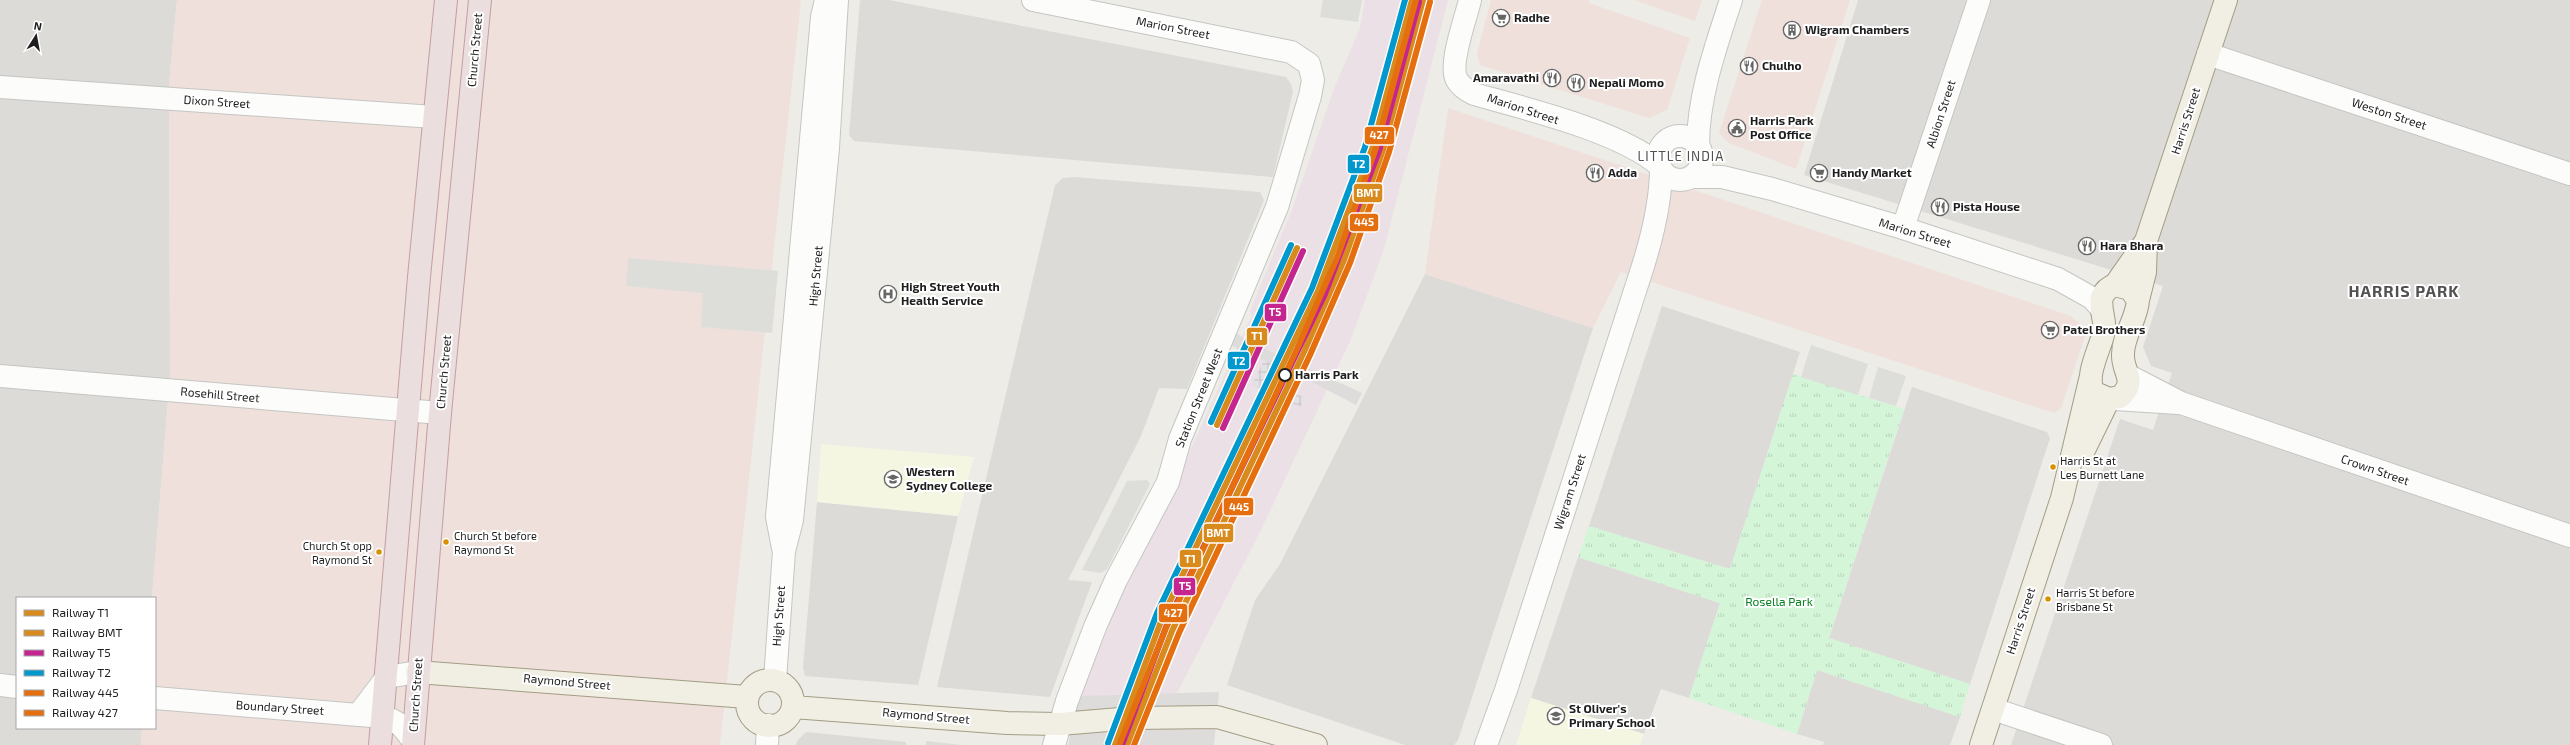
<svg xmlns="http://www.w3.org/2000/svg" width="2570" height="745" font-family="'Exo 2',sans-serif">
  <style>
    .residential { fill: #dcdbd8 }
    .commercial { fill: #efe0db }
    .education { fill: #f5f6e2 }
    .railway { fill: #ebe0e5 }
    .park { fill: url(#park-tufts) }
    .parking { fill: #ddddda }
    .plaza { fill: url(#plaza-grid) }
    .pier { fill: #dddcda }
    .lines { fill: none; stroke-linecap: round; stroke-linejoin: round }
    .minor-casing { stroke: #c5c5c3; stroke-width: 24 }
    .major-casing { stroke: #a39d83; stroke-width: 24 }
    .highway-casing { stroke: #c49da3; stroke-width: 24 }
    .minor { stroke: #fcfcfb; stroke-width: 22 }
    .major { stroke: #f1eee4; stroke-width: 22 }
    .highway { stroke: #eadede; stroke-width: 22 }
    .rail-1-casing { stroke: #fff; stroke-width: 9 }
    .rail-2-casing { stroke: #fff; stroke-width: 9 }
    .rail-3-casing { stroke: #fff; stroke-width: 9 }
    .rail-4-casing { stroke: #fff; stroke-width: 9 }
    .rail-5-casing { stroke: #fff; stroke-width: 9 }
    .rail-6-casing { stroke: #fff; stroke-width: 9 }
    .rail-1 { stroke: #d88a1c; stroke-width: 6 }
    .rail-2 { stroke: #d88a1c; stroke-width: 6 }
    .rail-3 { stroke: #c4258f; stroke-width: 6 }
    .rail-4 { stroke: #0098cd; stroke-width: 6 }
    .rail-5 { stroke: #e56e0f; stroke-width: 6 }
    .rail-6 { stroke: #e56e0f; stroke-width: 6 }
    .stop-dot { fill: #fff; stroke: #1e1e1e; stroke-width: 2 }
    .bus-dot { fill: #d69204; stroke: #fff; stroke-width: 1.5 }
    .labels { text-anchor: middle; stroke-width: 4; stroke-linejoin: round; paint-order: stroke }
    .bus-label { font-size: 11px; fill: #1e1e1e; stroke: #fff; text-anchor: start }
    .poi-label { font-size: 12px; font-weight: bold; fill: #1e1e1e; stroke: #fff; text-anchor: start }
    .street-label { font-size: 12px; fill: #1e1e1e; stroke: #fff }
    .stop-label { font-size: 12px; font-weight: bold; fill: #1e1e1e; stroke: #fff; text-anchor: start }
    .park-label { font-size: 12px; fill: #078220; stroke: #fff }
    .neighbourhood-label { font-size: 13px; letter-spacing: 1px; fill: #515151; stroke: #fff }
    .district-label { font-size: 16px; font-weight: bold; letter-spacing: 1px; fill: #515151; stroke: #fff }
    .line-badge { stroke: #fff; stroke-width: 1.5 }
    .badge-label { font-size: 11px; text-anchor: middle; font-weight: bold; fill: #fff }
  </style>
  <defs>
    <pattern id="park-tufts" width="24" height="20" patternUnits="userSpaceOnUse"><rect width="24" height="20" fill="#d4f5d8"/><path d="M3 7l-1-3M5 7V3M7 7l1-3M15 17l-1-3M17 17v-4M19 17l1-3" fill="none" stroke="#b6d2b9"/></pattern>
    <pattern id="plaza-grid" width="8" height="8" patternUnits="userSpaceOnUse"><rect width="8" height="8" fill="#e3e1e6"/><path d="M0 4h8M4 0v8" fill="none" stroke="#c2c1c5"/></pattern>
  </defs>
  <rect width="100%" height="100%" fill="#edece7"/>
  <path class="residential" d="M0,0H177L169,84L170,375L152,598H17V728H142L141,745H0Z
    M860,0H889L1286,77L1291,84L1293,92L1273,177L854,141L849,135Z
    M1858,0H2570V745H2011L2120,419L2153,430L2172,373L2151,366L2143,347L2163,286L1804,175Z
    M1074,177L1260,192L1264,200L1187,389L1159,388L1141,436L1068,580L1092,582L1050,697L937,687L1055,185L1063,178Z
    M1425,274L1593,328L1458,740L1454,745H1405L1227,685L1255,600L1280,564Z
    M1662,306L1800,352L1730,569L1589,526Z
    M1912,387L2047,432L2050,438L1970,684L1829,638Z
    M817,502L958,516L918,685L805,676L803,668Z
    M1578,557L1720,603L1689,698L1661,689L1644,734L1531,698Z
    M1817,670L1960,717L1950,745H1823L1824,742L1797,734Z
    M806,732L906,742V745H796L797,741Z
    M926,741L962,745H926Z"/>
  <path class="commercial" d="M177,0H801L720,745H141L142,728H155V598H152L170,375L169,84Z
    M1491,0H1589V3L1690,38L1667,110L1649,118L1480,65L1477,54Z
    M1634,0H1702L1695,21Z
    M1762,0H1850L1796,169L1729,143L1719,133Z
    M1448,108L2071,316L2085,328V336L2061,408L2054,413L1621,272L1593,328L1425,274Z"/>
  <path class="education" d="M821,444L974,457L958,516L817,502Z
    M1531,698L1644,734L1640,745H1516Z"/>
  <path class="railway" d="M1365,0H1448L1384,249L1351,339L1261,530L1177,693L1155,745H1068L1080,696L1146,536L1172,490L1251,317L1250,311L1293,207L1335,86L1360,28Z"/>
  <path class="park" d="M1793,374L1904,409L1829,638L1970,684L1960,717L1817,670L1797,734L1689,698L1720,603L1578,557L1589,526L1730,569Z"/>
  <path class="parking" d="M1323,0H1362L1358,22L1320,17Z
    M628,258L778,271L772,333L701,327L703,293L626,286Z
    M1811,345L1868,364L1858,395L1801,377Z
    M1878,367L1906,376L1896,406L1869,398Z
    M1147,480L1150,484L1107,569L1101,573L1082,570L1127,481Z"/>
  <path class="plaza" d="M1264,360L1280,368L1273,383L1305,398L1300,407L1252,385Z"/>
  <path class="pier" d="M1236,333L1250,342L1362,393L1356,405L1312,382L1230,345Z
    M1219,692L1214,745H1068L1080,696Z"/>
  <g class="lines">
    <defs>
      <path id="minor" d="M1033,0L1291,52L1309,64L1313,80L1310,96L1277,207L1180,439L1168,482L1116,580L1095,627L1067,701L1054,745
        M1470,0C1466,18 1448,65 1457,80C1461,87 1468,91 1474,94C1527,109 1619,131 1659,165
        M2208,54L2570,174
        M0,87L434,117
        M1658 158a22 22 0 1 1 44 0a22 22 0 1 1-44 0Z
        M1698,145C1698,96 1716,46 1731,0
        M1691,177H1722L1772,189L1903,228L2058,279L2092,298L2101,308
        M1903,228L1979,0
        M0,376L440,413
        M2129,376L2181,403L2570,536
        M2115,399L2178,403
        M783,548L777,517L822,17L826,0
        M775,680L784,551L792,520L828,148L837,0
        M0,685L17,687
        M155,698L383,717C398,720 405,729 413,741
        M1993,709L2101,745
        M359,714L387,677L417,672
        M767,745L768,725
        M1486,745L1506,690L1643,266C1653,234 1661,201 1661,168"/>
      <path id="major" d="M2115,285L2130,289L2138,300C2137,319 2123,335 2123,354C2122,373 2138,380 2120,397L2109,399L2093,392C2085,374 2100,350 2104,331C2106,320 2099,309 2102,297C2105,290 2109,287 2115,285Z
        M2115,285L2146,241
        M2138,300L2145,272L2146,241L2226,0
        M2082,454L2109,399
        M417,672L747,697
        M747 703a23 23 0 1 1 46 0a23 23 0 1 1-46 0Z
        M793,707L1007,723L1060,724L1132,718L1217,717L1316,745
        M1981,745L2062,498L2090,380"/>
      <path id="highway" d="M380,745L419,277L446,0
        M413,745L440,413L480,0"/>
    </defs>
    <use href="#minor" class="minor-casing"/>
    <use href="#major" class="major-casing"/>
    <use href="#highway" class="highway-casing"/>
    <use href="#minor" class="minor"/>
    <use href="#major" class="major"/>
    <use href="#highway" class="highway"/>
    <defs>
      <path id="rail-1" d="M1217,425L1297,248
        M1115,745L1163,616L1318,291L1372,149L1412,0"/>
      <path id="rail-2" d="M1127,745L1172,631L1304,352L1344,260L1383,150L1423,0"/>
      <path id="rail-3" d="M1223,428L1303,251
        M1122,745L1169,619L1325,294L1379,151L1419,2"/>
      <path id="rail-4" d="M1211,422L1291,245
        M1108,743L1157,613L1312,288L1365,147L1405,0"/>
      <path id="rail-5" d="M1134,745L1179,633L1310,355L1350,263L1389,152L1430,2"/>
      <path id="rail-6" d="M1120,743L1166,628L1297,349L1337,258L1376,148L1416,0"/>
    </defs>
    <use href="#rail-1" class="rail-1-casing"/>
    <use href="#rail-2" class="rail-2-casing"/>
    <use href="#rail-3" class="rail-3-casing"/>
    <use href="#rail-4" class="rail-4-casing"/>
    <use href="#rail-5" class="rail-5-casing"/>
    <use href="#rail-6" class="rail-6-casing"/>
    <use href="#rail-1" class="rail-1"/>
    <use href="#rail-2" class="rail-2"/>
    <use href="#rail-3" class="rail-3"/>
    <use href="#rail-4" class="rail-4"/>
    <use href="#rail-5" class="rail-5"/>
    <use href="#rail-6" class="rail-6"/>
  </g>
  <defs>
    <symbol id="supermarket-ring" viewBox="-11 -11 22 22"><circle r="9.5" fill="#fff" stroke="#666664" stroke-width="1.5"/><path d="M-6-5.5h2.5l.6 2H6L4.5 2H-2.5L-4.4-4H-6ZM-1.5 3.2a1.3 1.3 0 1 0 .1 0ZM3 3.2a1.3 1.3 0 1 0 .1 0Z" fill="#666664"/></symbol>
    <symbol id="building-ring" viewBox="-11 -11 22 22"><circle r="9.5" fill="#fff" stroke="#666664" stroke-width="1.5"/><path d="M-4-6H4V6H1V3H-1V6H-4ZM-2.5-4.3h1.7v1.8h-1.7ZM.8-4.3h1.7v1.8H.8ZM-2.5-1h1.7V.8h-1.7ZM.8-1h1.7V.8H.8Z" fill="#666664"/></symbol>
    <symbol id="restaurant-ring" viewBox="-11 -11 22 22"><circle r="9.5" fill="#fff" stroke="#666664" stroke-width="1.5"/><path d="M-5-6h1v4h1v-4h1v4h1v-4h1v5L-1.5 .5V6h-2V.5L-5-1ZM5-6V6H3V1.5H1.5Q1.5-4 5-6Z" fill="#666664"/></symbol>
    <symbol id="civic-ring" viewBox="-11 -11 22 22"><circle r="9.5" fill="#fff" stroke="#666664" stroke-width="1.5"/><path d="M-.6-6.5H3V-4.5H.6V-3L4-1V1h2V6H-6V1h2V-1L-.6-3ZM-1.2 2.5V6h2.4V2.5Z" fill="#666664"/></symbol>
    <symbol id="hospital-ring" viewBox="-11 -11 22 22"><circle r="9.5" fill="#fff" stroke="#666664" stroke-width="1.5"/><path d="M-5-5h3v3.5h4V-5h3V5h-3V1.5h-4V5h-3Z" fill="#666664"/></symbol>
    <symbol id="university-ring" viewBox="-11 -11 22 22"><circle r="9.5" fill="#fff" stroke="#666664" stroke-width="1.5"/><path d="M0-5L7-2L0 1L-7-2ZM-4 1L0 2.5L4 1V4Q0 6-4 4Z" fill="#666664"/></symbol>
    <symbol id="school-ring" viewBox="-11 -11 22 22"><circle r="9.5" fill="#fff" stroke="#666664" stroke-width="1.5"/><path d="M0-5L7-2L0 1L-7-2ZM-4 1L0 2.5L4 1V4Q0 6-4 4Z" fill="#666664"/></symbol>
  </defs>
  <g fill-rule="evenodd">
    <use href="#supermarket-ring" x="1491" y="8" width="20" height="20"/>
    <use href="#building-ring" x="1782" y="20" width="20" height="20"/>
    <use href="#restaurant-ring" x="1739" y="56" width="20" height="20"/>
    <use href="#restaurant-ring" x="1542" y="68" width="20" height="20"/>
    <use href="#restaurant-ring" x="1566" y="73" width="20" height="20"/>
    <use href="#civic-ring" x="1727" y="118" width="20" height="20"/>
    <use href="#restaurant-ring" x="1585" y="163" width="20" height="20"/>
    <use href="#supermarket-ring" x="1809" y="163" width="20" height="20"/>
    <use href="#restaurant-ring" x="1930" y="197" width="20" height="20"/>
    <use href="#restaurant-ring" x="2077" y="236" width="20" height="20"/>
    <use href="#hospital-ring" x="878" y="284" width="20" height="20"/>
    <use href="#supermarket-ring" x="2040" y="320" width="20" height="20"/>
    <use href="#university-ring" x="883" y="469" width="20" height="20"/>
    <use href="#school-ring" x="1546" y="706" width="20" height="20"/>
  </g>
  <circle class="stop-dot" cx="1285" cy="375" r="6"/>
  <g class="bus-dot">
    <circle cx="2053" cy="467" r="3.5"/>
    <circle cx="446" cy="542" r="3.5"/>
    <circle cx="379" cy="552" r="3.5"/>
    <circle cx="2048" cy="599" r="3.5"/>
  </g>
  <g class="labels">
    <g class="bus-label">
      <text x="2060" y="465">Harris St at<tspan x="2060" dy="14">Les Burnett Lane</tspan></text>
      <text x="454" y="540">Church St before<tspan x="454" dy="14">Raymond St</tspan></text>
      <text x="372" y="550" text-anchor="end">Church St opp<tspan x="372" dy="14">Raymond St</tspan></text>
      <text x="2056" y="597">Harris St before<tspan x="2056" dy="14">Brisbane St</tspan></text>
    </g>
    <g class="poi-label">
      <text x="1514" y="22">Radhe</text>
      <text x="1805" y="34">Wigram Chambers</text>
      <text x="1762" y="70">Chulho</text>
      <text x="1539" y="82" text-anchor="end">Amaravathi</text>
      <text x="1589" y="87">Nepali Momo</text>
      <text x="1750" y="125">Harris Park<tspan x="1750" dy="14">Post Office</tspan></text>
      <text x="1608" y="177">Adda</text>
      <text x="1832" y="177">Handy Market</text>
      <text x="1953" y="211">Pista House</text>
      <text x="2100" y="250">Hara Bhara</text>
      <text x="901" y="291">High Street Youth<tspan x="901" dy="14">Health Service</tspan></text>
      <text x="2063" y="334">Patel Brothers</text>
      <text x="906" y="476">Western<tspan x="906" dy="14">Sydney College</tspan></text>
      <text x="1569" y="713">St Oliver's<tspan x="1569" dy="14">Primary School</tspan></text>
    </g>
    <g class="street-label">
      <text transform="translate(1173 28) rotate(11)" y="4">Marion Street</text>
      <text transform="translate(475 50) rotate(-85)" y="4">Church Street</text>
      <text transform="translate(217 102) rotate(4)" y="4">Dixon Street</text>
      <text transform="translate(1523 109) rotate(18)" y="4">Marion Street</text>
      <text transform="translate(1941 114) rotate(-72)" y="4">Albion Street</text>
      <text transform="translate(2389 114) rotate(18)" y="4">Weston Street</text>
      <text transform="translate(2186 121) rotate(-72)" y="4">Harris Street</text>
      <text transform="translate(1915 233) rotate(17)" y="4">Marion Street</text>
      <text transform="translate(816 276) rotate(-85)" y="4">High Street</text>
      <text transform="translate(444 372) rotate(-85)" y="4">Church Street</text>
      <text transform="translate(220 395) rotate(5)" y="4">Rosehill Street</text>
      <text transform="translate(1199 398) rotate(-68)" y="4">Station Street West</text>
      <text transform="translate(2375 470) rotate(19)" y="4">Crown Street</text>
      <text transform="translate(1570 492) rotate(-72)" y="4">Wigram Street</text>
      <text transform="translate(779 616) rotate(-86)" y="4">High Street</text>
      <text transform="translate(2021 621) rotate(-72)" y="4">Harris Street</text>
      <text transform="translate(567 682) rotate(5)" y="4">Raymond Street</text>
      <text transform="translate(416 695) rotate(-86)" y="4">Church Street</text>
      <text transform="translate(280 708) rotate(4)" y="4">Boundary Street</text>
      <text transform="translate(926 716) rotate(5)" y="4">Raymond Street</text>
    </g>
    <g class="stop-label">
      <text x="1295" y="379">Harris Park</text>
    </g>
    <g class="park-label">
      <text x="1779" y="606">Rosella Park</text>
    </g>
    <g class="neighbourhood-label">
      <text x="1681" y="161">LITTLE INDIA</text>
    </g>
    <g class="district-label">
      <text x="2404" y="297">HARRIS PARK</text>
    </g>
  </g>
  <g class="line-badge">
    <rect x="1364" y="126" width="31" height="19" rx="4" fill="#e56e0f"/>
    <rect x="1347" y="154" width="23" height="20" rx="4" fill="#0098cd"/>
    <rect x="1353" y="183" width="30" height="20" rx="4" fill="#d88a1c"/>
    <rect x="1349" y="213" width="30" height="19" rx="4" fill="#e56e0f"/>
    <rect x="1264" y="303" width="23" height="19" rx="4" fill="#c4258f"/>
    <rect x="1246" y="327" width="22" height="19" rx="4" fill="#d88a1c"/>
    <rect x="1227" y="351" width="23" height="19" rx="4" fill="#0098cd"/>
    <rect x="1223" y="497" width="31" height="19" rx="4" fill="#e56e0f"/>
    <rect x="1203" y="523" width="31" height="20" rx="4" fill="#d88a1c"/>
    <rect x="1179" y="549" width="23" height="19" rx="4" fill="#d88a1c"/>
    <rect x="1173" y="577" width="23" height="19" rx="4" fill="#c4258f"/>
    <rect x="1158" y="603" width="30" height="20" rx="4" fill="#e56e0f"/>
  </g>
  <g class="badge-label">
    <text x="1379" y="139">427</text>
    <text x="1359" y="168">T2</text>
    <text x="1368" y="197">BMT</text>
    <text x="1364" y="226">445</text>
    <text x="1275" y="316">T5</text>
    <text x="1257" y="340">T1</text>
    <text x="1239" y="365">T2</text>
    <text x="1239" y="511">445</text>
    <text x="1218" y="537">BMT</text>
    <text x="1190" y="563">T1</text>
    <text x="1185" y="590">T5</text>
    <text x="1173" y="617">427</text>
  </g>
  <rect x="16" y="597" width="140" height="132" fill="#ffffff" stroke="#a5a5a5"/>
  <rect x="24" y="610" width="20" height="6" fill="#d88a1c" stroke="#a5a5a5"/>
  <text x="52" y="617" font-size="12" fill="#1e1e1e">Railway T1</text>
  <rect x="24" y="630" width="20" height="6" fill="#d88a1c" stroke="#a5a5a5"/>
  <text x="52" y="637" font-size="12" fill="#1e1e1e">Railway BMT</text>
  <rect x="24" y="650" width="20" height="6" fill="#c4258f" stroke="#a5a5a5"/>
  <text x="52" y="657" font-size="12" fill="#1e1e1e">Railway T5</text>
  <rect x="24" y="670" width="20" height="6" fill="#0098cd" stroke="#a5a5a5"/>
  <text x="52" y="677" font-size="12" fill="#1e1e1e">Railway T2</text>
  <rect x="24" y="690" width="20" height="6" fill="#e56e0f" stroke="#a5a5a5"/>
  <text x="52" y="697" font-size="12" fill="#1e1e1e">Railway 445</text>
  <rect x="24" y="710" width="20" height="6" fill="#e56e0f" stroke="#a5a5a5"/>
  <text x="52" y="717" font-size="12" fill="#1e1e1e">Railway 427</text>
  <g transform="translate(36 36) rotate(11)" stroke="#ffffff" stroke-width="3" paint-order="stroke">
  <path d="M0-3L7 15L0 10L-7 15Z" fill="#1e1e1e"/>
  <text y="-6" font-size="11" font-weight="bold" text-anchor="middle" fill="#1e1e1e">N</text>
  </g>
</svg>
